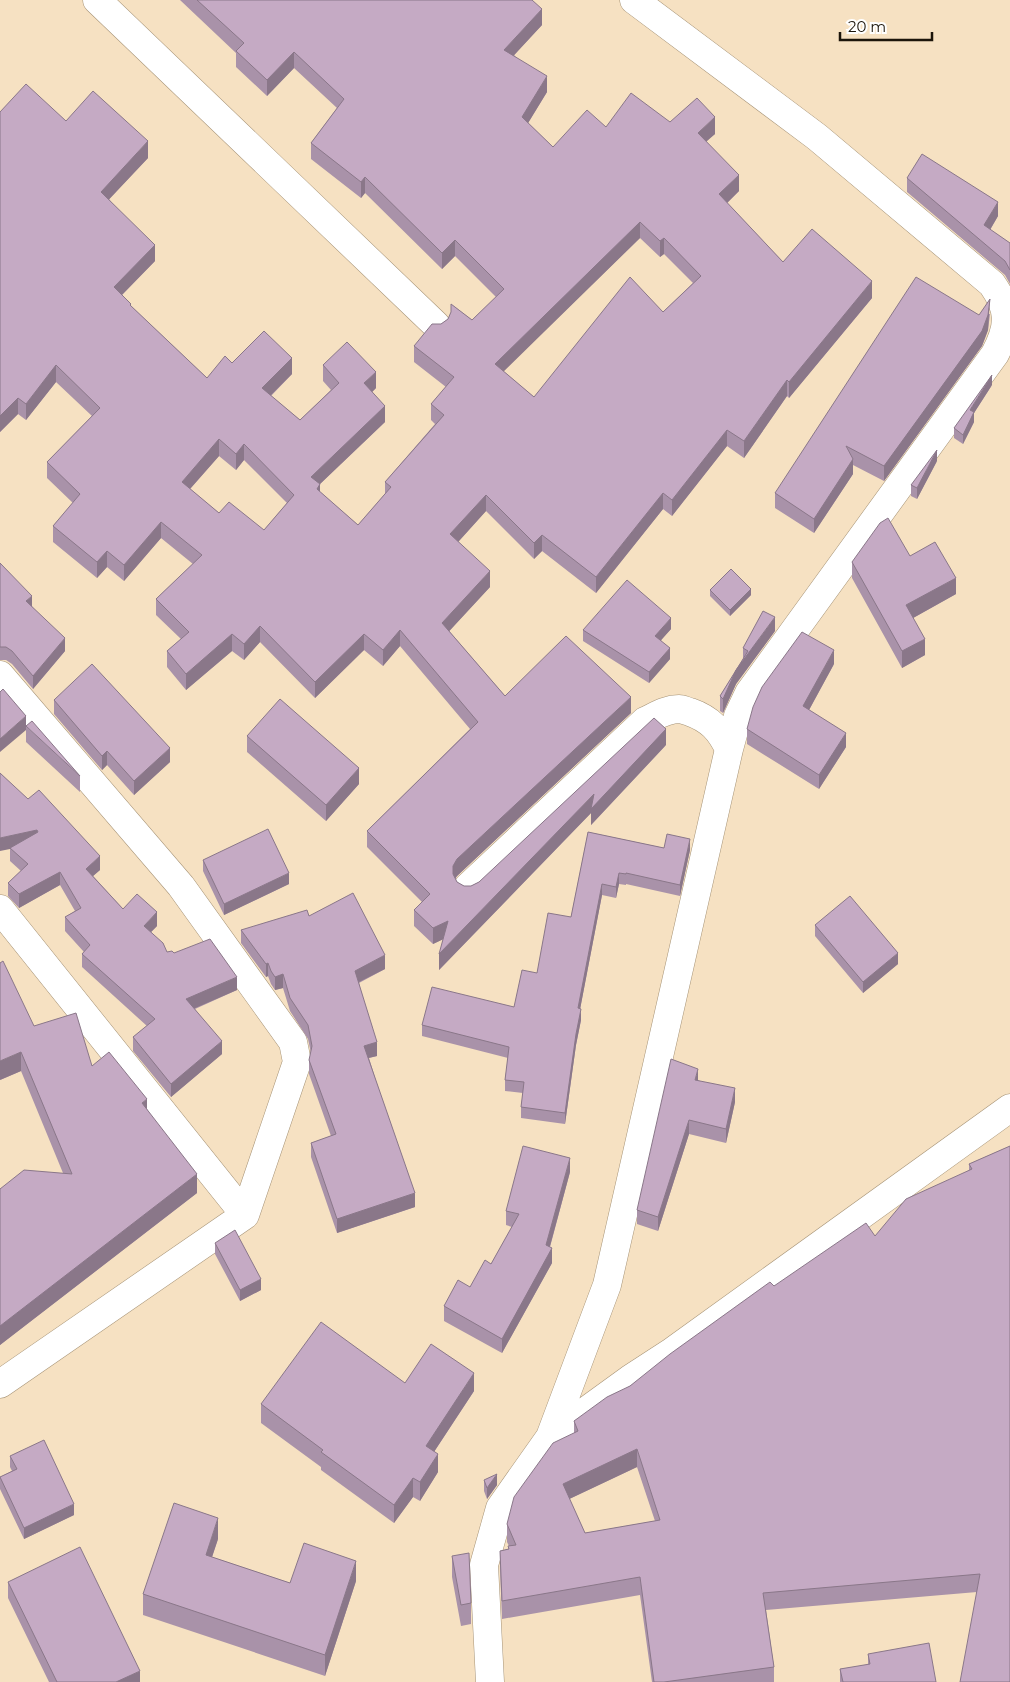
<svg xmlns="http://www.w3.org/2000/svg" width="1010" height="1682" font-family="Montserrat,sans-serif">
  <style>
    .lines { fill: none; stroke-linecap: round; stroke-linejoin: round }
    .minor-casing { stroke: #a69376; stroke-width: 29 }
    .minor { stroke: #fff; stroke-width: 28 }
    .wall { fill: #a992a9; fill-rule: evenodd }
    .shaded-wall { fill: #8a7789 }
    .building { fill: #c5aac4; stroke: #8a7789; fill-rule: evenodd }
  </style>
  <rect width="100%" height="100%" fill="#f6e1c2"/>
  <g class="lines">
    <defs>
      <path id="minor" d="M97,0L436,325
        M0,675L181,886L293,1042L297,1062L245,1215L0,1384
        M468,887L645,721C656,716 666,709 679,709C682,709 686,711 690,712C710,719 720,730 729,749
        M0,909L245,1215
        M550,1437L607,1285L729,749L738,716L749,693L995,354C1010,325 1010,310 992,284L817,137L634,0
        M490,1682L484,1565L500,1508L550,1437L630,1379L670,1353L1010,1108"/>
    </defs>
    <use href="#minor" class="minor-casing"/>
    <use href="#minor" class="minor"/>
  </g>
  <path class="wall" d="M180,0H532L542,25L514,55L547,92L528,123L553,147L606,127L670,122L715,134L706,141L739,191L727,203L783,262L872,298L789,398L787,396L744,458L727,446L672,516L663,509L596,593L542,551L534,559L486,511L458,542L490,587L449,631L505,696L631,713L457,876L455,879L457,882L464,886H471L479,882L666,745L591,825V813L439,970L443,939L433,944L414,926V910L422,902L367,847V831L470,729L400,646L383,666L364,650L315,698L260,642L244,660L232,651L186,690L167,667V651L181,639L156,615V599L193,564L161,538L124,581L107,567L97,578L53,542V526L73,503L47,478V462L92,416L56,382L26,420L18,414L0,432V112L66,121L148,158L109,199L155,261L122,295L131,306L207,378L232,363L292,374L271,396L300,420L331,390L323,381V365L376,388L372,392L385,422L320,484V492L358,525L385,494V482L435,424L431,420V404L446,387L414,362V346L441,324L448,319L451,314V304L472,320L496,297L455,256L442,269L365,193L361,198L311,159V143L337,108L294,68L267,96L236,67V53ZM640,238L660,257L664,254L693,283L663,312L534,397L503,371ZM219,456L236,470L244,460L287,503L264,530L219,513L190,489Z
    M907,178L998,216L990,230L1010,243V284L1005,275L907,192Z
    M990,314L988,330L982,346L884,481L853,465V474L814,533L775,508V493L979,315Z
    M992,385L974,413V422L963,444L954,438V428Z
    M937,461L917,499L911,496V485Z
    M910,556L956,594L913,618L925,655L902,668L852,578V562Z
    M0,563L65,651L33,689L12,664L6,660H0Z
    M710,590L751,595L730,616L710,596Z
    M671,629L661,640L670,659L649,683L583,641V630Z
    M775,631L736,684L723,713L720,711V696L743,659V648Z
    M834,664L809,710L846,747L819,789L747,744V729Z
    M54,700L170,762L134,795L107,765L102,770L54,714Z
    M26,726L80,776V792L26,742Z
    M247,736L359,784L326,821L247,752Z
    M0,773L100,870L93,876L123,909L157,926L151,932L167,952L174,953L237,990L195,1009L222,1054L171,1097L133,1051V1037L147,1026L82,967V954L84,952L65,931V917L75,911L60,885L19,908L8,896V883L21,871L10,861V849Z
    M588,832L664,848L690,850L680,896L626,884V885L619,884L616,898L602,895L580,1009L581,1020L576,1045L565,1124L521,1118V1107L523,1093L505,1091V1080L508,1058L422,1036V1025L514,1007L537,973L571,917Z
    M203,860L289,884L224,915L203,871Z
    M309,916L385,969L359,983L377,1056L369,1058L415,1207L337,1233L311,1157V1143L331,1136L309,1074V1060L311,1053L308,1039L290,1011L283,988L275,990L271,984L268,976L266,977L241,943V930Z
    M815,925L898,964L863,993L815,936Z
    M34,1026L92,1066L147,1109L197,1193L0,1345V1189L63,1173L21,1071L0,1080Z
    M698,1080L735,1102L726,1143L689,1134L658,1231L637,1224V1210Z
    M1010,1146V1682L977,1592L766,1610L774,1667V1682H652L640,1595L502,1619L500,1568V1551L508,1549L509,1546L507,1542V1524L574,1433V1421L630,1386L774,1286L875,1236L969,1170V1164ZM637,1467L655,1521L585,1533L569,1499Z
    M570,1172L550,1247L552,1263L502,1353L444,1321V1306L470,1287L491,1264L512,1227L506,1225V1211Z
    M215,1243L261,1290L240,1301L215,1254Z
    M405,1383L474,1391L434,1452L438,1472L420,1501L413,1497L394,1523L321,1470V1467L261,1423V1404Z
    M10,1456L74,1515L24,1539L0,1489V1477L12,1471L10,1467Z
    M484,1480L497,1485L487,1499L484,1491Z
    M218,1539L212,1557L290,1583L356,1581L325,1676L143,1615V1594Z
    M452,1556L471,1603V1624L461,1626L452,1577Z
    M8,1582L140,1682H49L8,1598Z
    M868,1654L936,1682H840V1669L868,1665Z"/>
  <path class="shaded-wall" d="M542,9V25L504,66V50Z
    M294,52V68L267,96V80Z
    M547,76V92L522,133V117Z
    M715,117V134L698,149V133Z
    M148,141V158L101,208V192Z
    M739,175V191L719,211V194Z
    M365,177V193L361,198V182Z
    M998,202V216L984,240V225Z
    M640,222V238L495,380V364Z
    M664,238V254L660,257V241Z
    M455,240V256L442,269V253Z
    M155,245V261L114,303V287Z
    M872,281V298L789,398V382Z
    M990,299L988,330L982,346L884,481V466Z
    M292,358V374L262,404V388Z
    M56,365V382L26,420V404Z
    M376,372V388L364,400V383Z
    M992,375V385L974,413V422L963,444V435L970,410Z
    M787,380V396L744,458V441Z
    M18,398V414L0,432V416Z
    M385,406V422L320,484V500L311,477Z
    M727,430V446L672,516V500Z
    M219,439V456L182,498V482Z
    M244,444V460L236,470V454Z
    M937,450V461L917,499V488Z
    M853,459V474L814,533V519Z
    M663,493V509L596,593V577Z
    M486,495V511L450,551V534Z
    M161,522V538L124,581V565Z
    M542,535V551L534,559V543Z
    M107,551V567L97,578V562Z
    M490,571V587L442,639V623Z
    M956,578V594L906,622V605Z
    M751,589V595L730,616V610Z
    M32,596V609L26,601Z
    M775,617V631L736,684L723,713V699L736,670Z
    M671,618V629L655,647V636Z
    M260,626V642L244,660V644Z
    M400,630V646L383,666V650Z
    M232,634V651L186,690V674Z
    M364,634V650L315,698V682Z
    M65,638V651L33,689V676Z
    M925,639V655L902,668V651Z
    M670,648V659L649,683V672Z
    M834,650V664L803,721V706Z
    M631,697V713L457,876L453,882V890V866L457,859Z
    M26,716V730L0,752V739Z
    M666,729V745L591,825V813L439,970V954L594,794Z
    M846,733V747L819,789V775Z
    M170,748V762L134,795V781Z
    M107,751V765L102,770V756Z
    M359,768V784L326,821V805Z
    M37,830V844L10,848V849L0,851V838Z
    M690,839V850L680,896V885Z
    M100,856V870L86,882V869Z
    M60,872V885L19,908V894Z
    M289,873V884L224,915V904Z
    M619,873V884L616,898V887Z
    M602,884V895L578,1020V1008Z
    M157,912V926L144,939V926Z
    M448,921V937L433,944V928Z
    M898,953V964L863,993V982Z
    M385,955V969L355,984V971Z
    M268,963V976L266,977V964Z
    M283,974V988L275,990V977Z
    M237,977V990L186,1012V999Z
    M581,1009V1020L576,1045L565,1124V1113L576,1034Z
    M222,1041V1054L171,1097V1084Z
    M377,1042V1056L364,1059V1046Z
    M21,1052V1071L0,1080V1061Z
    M698,1069V1083L695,1080Z
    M735,1088V1102L726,1143V1129Z
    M147,1099V1117L142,1103Z
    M689,1120V1134L658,1231V1217Z
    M570,1158V1172L547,1257L552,1248V1263L502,1353V1339L546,1245Z
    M197,1174V1193L0,1345V1326Z
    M415,1193V1207L337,1233V1219Z
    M261,1279V1290L240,1301V1290Z
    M474,1373V1391L426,1464V1446Z
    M637,1449V1467L563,1502V1484Z
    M438,1454V1472L420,1501V1482Z
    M497,1474V1485L487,1499V1488Z
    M413,1478V1497L394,1523V1505Z
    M74,1504V1515L24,1539V1528Z
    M218,1518V1539L206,1575V1555Z
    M356,1561V1581L325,1676V1655Z
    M140,1671V1682H116Z"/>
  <path class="building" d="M197,0H532L542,9L504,50L547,76L522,117L553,147L587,110L606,127L631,93L670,122L697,98L715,117L698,133L739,175L719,194L783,262L812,229L872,281L789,382L787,380L744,441L727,430L672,500L663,493L596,577L542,535L534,543L486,495L450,534L490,571L442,623L505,696L566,636L631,697L457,859L453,866V874L457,882L464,886H471L479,882L654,718L666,729L591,809L594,794L439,954L448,921L433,928L414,910L430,894L367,831L478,722L400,630L383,650L364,634L315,682L260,626L244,644L232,634L186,674L167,651L189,632L156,599L202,555L161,522L124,565L107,551L97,562L53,526L80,494L47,462L100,408L56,365L26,404L18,398L0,416V112L26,84L66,121L93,91L148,141L101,192L155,245L114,287L131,304L130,305L207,378L225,356L232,363L264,331L292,358L262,388L300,420L339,383L323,365L347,342L376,372L364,383L385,406L311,477L320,484L317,489L358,525L391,487L385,482L444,415L431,404L454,377L414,346L432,324H441L448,319L451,312V304L472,320L504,289L455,240L442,253L365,177L361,182L311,143L344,99L294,52L267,80L236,51L244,43ZM640,222L660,241L664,238L701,276L663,312L630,277L534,397L495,364ZM219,439L236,454L244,444L294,495L264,530L229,502L219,513L182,482Z
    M922,154L998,202L984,225L1010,243V270L1005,261L907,178Z
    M916,277L979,315L990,299L988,315L982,331L884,466L846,446L853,459L814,519L775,493Z
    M992,375L970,410L974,412L963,435L954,428Z
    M937,450L917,488L911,485Z
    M888,518L910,556L935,542L956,578L906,605L925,639L902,651L852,562L880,523Z
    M0,563L32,596L26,601L65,638L33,676L12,651L6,647H0Z
    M731,569L751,589L730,610L710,590Z
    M627,580L671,618L655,636L670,648L649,672L583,630Z
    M763,611L775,617L736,670L723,699L720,696L748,651L743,648Z
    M802,632L834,650L803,706L846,733L819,775L747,729L753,707L762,687Z
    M92,664L170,748L134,781L107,751L102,756L54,700Z
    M3,689L26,716L0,739V692Z
    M280,699L359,768L326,805L247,736Z
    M32,721L80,776L26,726Z
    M0,773L28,799L39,790L100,856L86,869L123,909L137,894L157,912L144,926L163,943L167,952L172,951L174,953L210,939L237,977L186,999L222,1041L171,1084L133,1037L155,1019L82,954L90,945L65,917L81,908L60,872L19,894L8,883L28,864L10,848L38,832L37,830L0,838Z
    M268,829L289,873L224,904L203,860Z
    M588,832L664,848L667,834L690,839L680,885L626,873V874L619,873L616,887L602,884L578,1008L581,1009L576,1034L565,1113L521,1107L524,1082L505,1080L509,1047L422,1025L432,987L514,1007L522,970L537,973L548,913L571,917Z
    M353,893L385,955L355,971L377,1042L364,1046L415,1193L337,1219L311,1143L336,1134L309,1060L312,1046L308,1025L290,998L283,974L275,977L271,971L268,963L266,964L241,930L307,910L309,916Z
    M850,896L898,953L863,982L815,925Z
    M3,961L34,1026L76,1013L92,1066L109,1052L147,1099L142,1103L197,1174L0,1326V1189L24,1170L72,1174L21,1052L0,1061V963Z
    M671,1059L698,1069L695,1080L735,1088L726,1129L689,1120L658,1217L637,1210Z
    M523,1146L570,1158L546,1245L552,1248L502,1339L444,1306L458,1280L470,1287L485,1260L491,1264L519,1214L506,1211Z
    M1010,1146V1682H960L980,1574L763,1593L774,1667L664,1682H654L640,1577L502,1601L500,1551L509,1549L508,1546L516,1545L507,1524L514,1497L553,1443L578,1431L574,1421L607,1397L630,1386L670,1354L770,1282L774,1286L866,1223L875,1236L906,1199L972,1169L969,1164ZM637,1449L660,1520L585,1533L563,1484Z
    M235,1230L261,1279L240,1290L215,1243Z
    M321,1322L405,1383L431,1344L474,1373L426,1446L438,1454L420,1482L413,1478L394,1505L321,1452L323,1450L261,1404Z
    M44,1440L74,1504L24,1528L0,1477L17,1469L10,1456Z
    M497,1474L487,1488L484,1480Z
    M174,1503L218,1518L206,1555L290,1583L304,1543L356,1561L325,1655L143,1594Z
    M80,1547L140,1671L116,1682H57L8,1582Z
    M469,1553L471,1603L461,1605L452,1556Z
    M929,1643L936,1682H843L840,1669L870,1664L868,1654Z"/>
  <path d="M840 32v8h92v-8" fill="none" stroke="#1c150a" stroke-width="2.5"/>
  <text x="848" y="32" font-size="15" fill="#1c150a" stroke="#ffffff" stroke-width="4" paint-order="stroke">20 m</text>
</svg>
